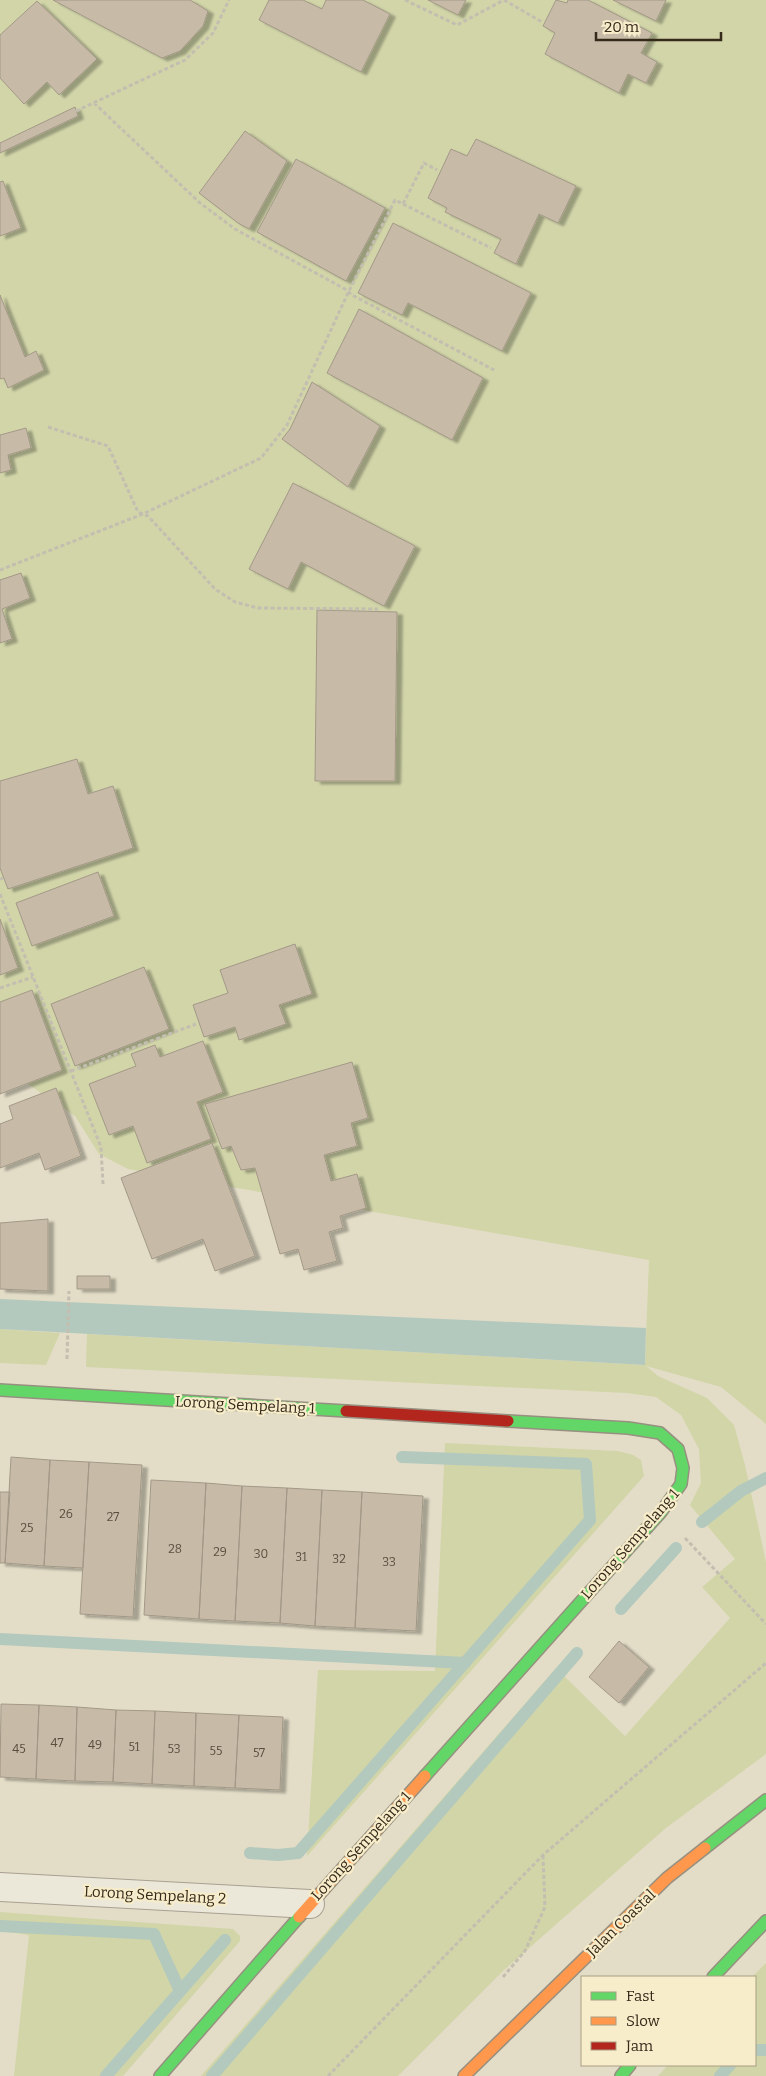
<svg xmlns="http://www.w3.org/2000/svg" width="766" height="2076" font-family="Bitter,serif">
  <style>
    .green { fill: #d1d5a8 }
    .water { fill: #b3c9bd }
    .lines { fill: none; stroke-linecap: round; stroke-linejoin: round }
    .stream { stroke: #b3c9bd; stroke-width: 12 }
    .building { fill: #c7bba8; stroke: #a39887; filter: url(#shadow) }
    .street-casing { stroke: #a8a091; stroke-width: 30 }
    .fast-casing { stroke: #979081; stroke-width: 14 }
    .slow-casing { stroke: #979081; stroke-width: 14 }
    .jam-casing { stroke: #979081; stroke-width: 14 }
    .path { stroke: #c3beb0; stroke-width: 3; stroke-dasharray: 4 2.5; stroke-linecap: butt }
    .street { stroke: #ebe7d9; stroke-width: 28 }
    .fast { stroke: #63d668; stroke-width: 11 }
    .slow { stroke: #ff974d; stroke-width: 11 }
    .jam { stroke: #b3261e; stroke-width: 11 }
    .labels { text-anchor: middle; stroke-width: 4.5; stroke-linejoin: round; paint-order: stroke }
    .number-label { font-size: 12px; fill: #5a4e3e }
    .street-label { font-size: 15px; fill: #35291a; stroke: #f7edca }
  </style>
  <defs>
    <filter id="shadow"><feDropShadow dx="5.5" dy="3" stdDeviation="1" flood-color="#0004"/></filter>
  </defs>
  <rect width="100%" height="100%" fill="#e3ddc7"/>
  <path class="green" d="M0,0H766V1424L721,1387L646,1366L658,1376L707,1398L734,1425L745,1465L766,1562V1754L666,1828L503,1971L398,2076H201L556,1668L625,1736L730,1618L702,1587L735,1559L690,1505L701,1483L699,1449L681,1415L656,1397L627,1393L86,1367L87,1334L645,1365L649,1260L128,1169L99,1154L75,1116L0,1065Z
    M0,1329L60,1333L46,1365L0,1363Z
    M445,1443L618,1451L633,1455L641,1460L644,1476L307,1856L318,1670L435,1671Z
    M0,1912L233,1929L240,1936V1941L123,2076H14L29,1935L0,1931Z
    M766,1963V2076H658L668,2065H755V1977H752Z"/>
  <path class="water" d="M0,1299L646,1328L645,1365L0,1329Z"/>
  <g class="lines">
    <path class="stream" d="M702,1522L741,1491L766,1478
      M621,1609L676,1548
      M0,1639L465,1663
      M250,1853L278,1855L298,1853L590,1520L586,1464L402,1457
      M0,1926L154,1934L180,1991
      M755,2050H766
      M106,2076L225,1940
      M212,2076L577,1653
      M720,2076L730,2065"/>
  </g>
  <path class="building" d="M53,0H190L208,11L203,26L180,51L162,58Z
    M269,0H303L322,9L326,0H363L390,14L361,72L259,20Z
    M428,0H466L458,15Z
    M556,0L567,3L568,0H588L652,33L641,53L657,62L646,83L628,74L619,93L545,54L555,33L543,26Z
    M613,0H666L656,21Z
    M37,1L97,59L59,95L47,82L24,104L0,78V35Z
    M75,107L78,116L0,153V143Z
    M245,131L287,161L249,229L238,223L199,193Z
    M476,139L576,186L558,223L539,214L516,264L494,253L501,239L445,212L447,208L428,198L451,149L467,156Z
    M296,159L385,208L346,281L257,232Z
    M3,181L21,228L0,236V182Z
    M393,223L531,293L502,351L408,303L402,315L358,293Z
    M0,295L25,357L36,351L44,370L8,388L4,378L0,379Z
    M359,309L483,378L452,440L327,373Z
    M312,382L380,426L348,487L282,439L290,429Z
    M26,428L31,448L8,455L11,470L0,473V435Z
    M293,483L415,546L384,606L301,562L288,589L249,569Z
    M21,573L30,598L2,609L12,639L0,643V580Z
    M317,610L397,612L395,781H315Z
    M77,759L88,794L113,786L133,848L8,889L0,868V781Z
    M98,872L114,916L32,946L16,903Z
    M0,919L18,968L0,975Z
    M295,944L312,994L279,1005L286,1024L239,1040L235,1027L204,1037L193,1005L228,993L220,970Z
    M144,967L169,1029L75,1066L51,1004Z
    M32,990L62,1070L0,1094V1002Z
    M203,1041L223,1092L197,1102L211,1139L147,1163L133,1126L109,1135L89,1084L136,1066L131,1054L155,1045L160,1057Z
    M352,1062L368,1118L351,1123L357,1146L324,1155L331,1181L357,1174L366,1208L340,1216L343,1228L329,1232L337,1261L304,1270L298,1249L280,1254L255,1168L241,1170L231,1146L222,1149L205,1104Z
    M56,1088L81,1156L45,1170L39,1153L0,1168V1124L13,1119L9,1106Z
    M212,1143L255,1256L215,1271L203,1239L152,1259L121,1178Z
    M48,1219V1291L0,1289V1223Z
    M77,1276H110V1289H77Z
    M11,1457L50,1460L44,1566L5,1563Z
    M50,1460L89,1462L83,1568L44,1566Z
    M89,1462L142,1465L133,1617L80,1614Z
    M151,1480L206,1483L199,1619L144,1615Z
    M206,1483L242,1486L235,1621L199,1619Z
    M242,1486L287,1488L280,1623L235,1621Z
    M287,1488L322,1490L315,1626L280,1623Z
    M322,1490L362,1492L355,1628L315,1626Z
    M0,1492H10L5,1563H0Z
    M362,1492L423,1496L416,1631L355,1628Z
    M619,1641L649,1667L619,1703L589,1677Z
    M1,1704L39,1705L36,1779L0,1777Z
    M39,1705L77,1707L75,1781L36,1779Z
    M77,1707L116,1710L113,1782L75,1781Z
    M116,1710L155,1711L152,1784L113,1782Z
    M155,1711L196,1713L194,1786L152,1784Z
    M196,1713L239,1715L235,1788L194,1786Z
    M239,1715L283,1717L280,1790L235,1788Z"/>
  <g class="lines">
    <defs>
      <path id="street" d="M0,1887L310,1904"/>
      <path id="fast" d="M0,1390L346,1411
        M425,1776L661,1512L681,1484L683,1468L678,1449L660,1433L628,1428L508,1421
        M705,1848L766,1800
        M713,1977L766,1921
        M160,2076L299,1917
        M621,2076L630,2065"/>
      <path id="slow" d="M299,1917L425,1776
        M464,2076L667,1878L705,1848"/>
      <path id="jam" d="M346,1411L508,1421"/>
    </defs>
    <use href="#street" class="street-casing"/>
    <use href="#fast" class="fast-casing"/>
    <use href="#slow" class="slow-casing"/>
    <use href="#jam" class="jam-casing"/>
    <path class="path" d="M405,0L457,25L504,0
      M504,0L542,22
      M94,103L200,203L235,229L345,289L352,295L494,370
      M76,111L185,60L213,33L229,0
      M403,204L491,248
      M48,427L108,446L138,512L148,516L215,589L235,602L258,608L378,609
      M0,570L143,514L261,458L287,425L348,293L395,200L403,204L424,163L437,170
      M0,879L3,878
      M0,894L101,1147L103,1184
      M0,988L33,977
      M71,1071L196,1024
      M67,1359L69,1291
      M685,1538L766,1624
      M503,1977L525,1951L545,1907L543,1856
      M328,2076L543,1855L766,1663"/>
    <use href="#street" class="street"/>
    <use href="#fast" class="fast"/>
    <use href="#slow" class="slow"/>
    <use href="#jam" class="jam"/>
  </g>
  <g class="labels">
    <g class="number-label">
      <text x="66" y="1518">26</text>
      <text x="113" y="1521">27</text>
      <text x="27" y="1532">25</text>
      <text x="175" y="1553">28</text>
      <text x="220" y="1556">29</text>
      <text x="261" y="1558">30</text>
      <text x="301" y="1561">31</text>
      <text x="339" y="1563">32</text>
      <text x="389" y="1566">33</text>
      <text x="57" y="1747">47</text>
      <text x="95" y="1749">49</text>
      <text x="134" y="1751">51</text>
      <text x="19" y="1753">45</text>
      <text x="174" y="1753">53</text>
      <text x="216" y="1755">55</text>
      <text x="259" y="1757">57</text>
    </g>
    <g class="street-label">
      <text transform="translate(245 1405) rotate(3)" y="5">Lorong Sempelang 1</text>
      <text transform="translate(630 1544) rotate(-49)" y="5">Lorong Sempelang 1</text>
      <text transform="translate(361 1846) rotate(-48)" y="5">Lorong Sempelang 1</text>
      <text transform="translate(155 1895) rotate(3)" y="5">Lorong Sempelang 2</text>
      <text transform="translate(621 1923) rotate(-44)" y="5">Jalan Coastal</text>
    </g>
  </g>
  <rect x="581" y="1976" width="175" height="90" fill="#f7edca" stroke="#a99f84"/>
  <rect x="591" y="1992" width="25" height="8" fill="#63d668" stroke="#a99f84"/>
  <text x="626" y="2001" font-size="15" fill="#35291a">Fast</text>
  <rect x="591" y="2017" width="25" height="8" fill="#ff974d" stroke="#a99f84"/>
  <text x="626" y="2026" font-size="15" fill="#35291a">Slow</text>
  <rect x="591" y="2042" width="25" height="8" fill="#b3261e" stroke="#a99f84"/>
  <text x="626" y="2051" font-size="15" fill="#35291a">Jam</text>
  <path d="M596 32v8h125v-8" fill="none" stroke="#35291a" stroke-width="2.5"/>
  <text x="604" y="32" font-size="15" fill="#35291a" stroke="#f7edca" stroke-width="4" paint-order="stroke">20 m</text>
</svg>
